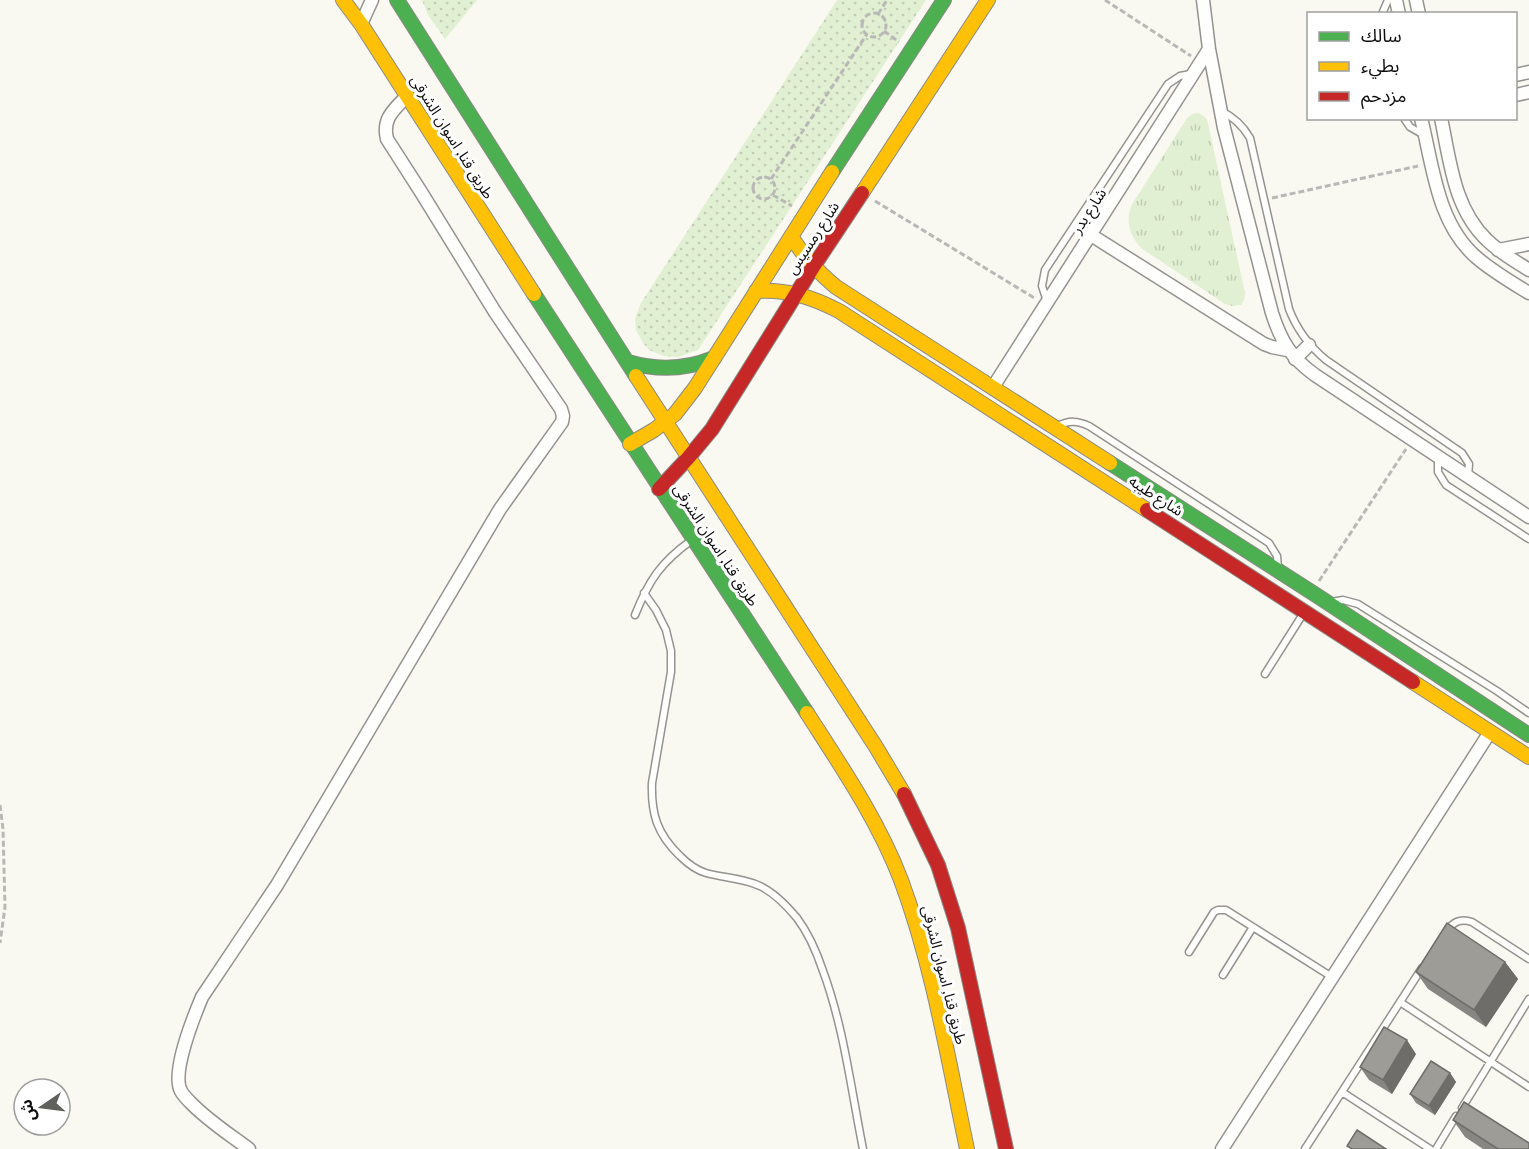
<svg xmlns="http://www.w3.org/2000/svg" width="1529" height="1149" font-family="'IBM Plex Serif','Noto Sans Arabic',serif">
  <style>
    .grass { fill: url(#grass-tufts) }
    .park { fill: url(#park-dots) }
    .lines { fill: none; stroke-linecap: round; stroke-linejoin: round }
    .lane-casing { stroke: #949390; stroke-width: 9 }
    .street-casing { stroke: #949390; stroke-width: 15 }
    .fast-casing { stroke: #8a8a86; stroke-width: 16 }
    .slow-casing { stroke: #8a8a86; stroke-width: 16 }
    .jam-casing { stroke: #8a8a86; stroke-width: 16 }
    .path { stroke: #b8b8b6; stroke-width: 3; stroke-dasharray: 6 3; stroke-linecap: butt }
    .lane { stroke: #fefefd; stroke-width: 6 }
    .street { stroke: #fefefd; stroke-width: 12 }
    .fast { stroke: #4caf50; stroke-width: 14 }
    .slow { stroke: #ffc107; stroke-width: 14 }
    .jam { stroke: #c62828; stroke-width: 14 }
    .wall { fill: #878682 }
    .shaded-wall { fill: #6e6d6a }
    .building { fill: #9d9c97; stroke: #6e6d6a; stroke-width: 1.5 }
    .labels { text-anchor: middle; stroke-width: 6; stroke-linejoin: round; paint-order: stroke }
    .street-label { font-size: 15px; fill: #0d0d0d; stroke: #fff }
  </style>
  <defs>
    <pattern id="grass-tufts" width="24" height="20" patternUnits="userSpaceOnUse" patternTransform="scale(1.5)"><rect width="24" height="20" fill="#e1efd2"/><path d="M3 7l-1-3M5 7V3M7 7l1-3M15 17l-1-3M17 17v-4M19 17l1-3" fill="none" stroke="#c0ccb3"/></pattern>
    <pattern id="park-dots" width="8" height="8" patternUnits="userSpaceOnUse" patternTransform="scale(1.5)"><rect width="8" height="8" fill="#e1efd2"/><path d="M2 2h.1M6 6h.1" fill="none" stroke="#c0ccb3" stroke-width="1.8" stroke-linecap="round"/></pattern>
  </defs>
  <rect width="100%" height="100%" fill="#faf9f1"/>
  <path class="grass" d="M1198,113L1202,115L1207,119L1245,293L1244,300L1241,305L1232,306L1225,304L1141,248C1129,234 1126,223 1131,206L1187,118L1192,114Z"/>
  <path class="park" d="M422,0H477L445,39L428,15Z
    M837,0H926L698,350L678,357L664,356L649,350L643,343L636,330L635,318L641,303Z"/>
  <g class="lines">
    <defs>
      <path id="lane" d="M1382,14L1388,0
        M1221,111C1234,117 1243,126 1250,138L1289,309C1297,330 1308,345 1326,360L1462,453L1469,464L1468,476
        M1404,118L1410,127L1424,135
        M1047,301L1042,286L1045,270L1168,84L1180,76L1191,74
        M1058,426C1069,420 1078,421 1089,426L1269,543L1277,556L1278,568
        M1438,457V472L1446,485L1529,539
        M644,593L656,610L666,630L671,651V672L652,783C651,814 657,834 680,856C688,864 696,870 706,873C724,878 743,878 760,886C775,893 787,906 797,918C809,934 817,953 823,971C844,1028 851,1089 863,1149
        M1331,602L1343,600L1358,604L1497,691L1529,713
        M635,615C649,580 661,562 692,540
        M1265,674L1303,614
        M1446,932C1453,922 1460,918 1472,922L1529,959
        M1189,952L1214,912L1218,910H1226L1332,977
        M1223,975L1253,927
        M1400,1002L1529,1087
        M1342,1092L1430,1149
        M1462,1108L1529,999
        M1305,1149L1422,968
        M1436,1149L1456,1116"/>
      <path id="street" d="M1203,0L1209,49L1224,128L1272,313C1281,341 1291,358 1315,375L1529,517
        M1396,0L1399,14
        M1416,0L1419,14
        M361,24L372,0
        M1516,75L1529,72
        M1516,95L1529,92
        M1421,118C1433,166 1437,223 1476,257C1492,271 1511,282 1529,293
        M1441,118C1450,161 1454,209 1487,240C1499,252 1515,261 1529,270
        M1091,235L1264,344L1272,347L1287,350
        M1498,250L1529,244
        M1295,359L1309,345
        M993,387L1209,49
        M249,1149C229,1134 207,1120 190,1102C187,1099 183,1095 181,1091C171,1073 194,1016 202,997L277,885L500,509L562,422L563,416L561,409L495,312L421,192L387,139C382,118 394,110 407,96
        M1222,1149L1490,732"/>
      <path id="fast" d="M397,0L636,376
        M832,172L944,0
        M534,294L807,713
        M628,362C658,371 685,370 714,358
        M1110,463L1316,595L1529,735"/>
      <path id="slow" d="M343,0L361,24L534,294
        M862,193L988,0
        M791,236C803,256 818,272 836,287L1110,463
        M756,291C787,289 812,297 839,311L1147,510
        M636,376L876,747L904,794
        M630,444L654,430L675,414L695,388L832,172
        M1413,682L1529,757
        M807,713C841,766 878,820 901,880C933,966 948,1059 967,1149"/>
      <path id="jam" d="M659,489L688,458L712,429L813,267L862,193
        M1147,510L1413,682
        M904,794L938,865L958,928L1006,1149"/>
    </defs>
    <use href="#lane" class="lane-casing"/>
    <use href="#street" class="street-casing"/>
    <use href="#fast" class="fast-casing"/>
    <use href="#slow" class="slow-casing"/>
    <use href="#jam" class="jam-casing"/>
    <path class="path" d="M1105,0L1191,56
      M862 25a12 12 0 1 1 24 0a12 12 0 1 1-24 0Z
      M878,14L887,0
      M884,31L899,42
      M753 188a11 11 0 1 1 22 0a11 11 0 1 1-22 0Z
      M771,179L867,34
      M773,195L792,206
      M1272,198L1418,166
      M875,201L1036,299
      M1319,581L1406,449
      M0,805L3,829L5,907L0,943"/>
    <use href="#lane" class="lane"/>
    <use href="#street" class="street"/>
    <use href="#fast" class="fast"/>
    <use href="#slow" class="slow"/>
    <use href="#jam" class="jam"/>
  </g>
  <path class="wall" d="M1505,962L1518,979L1486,1027L1428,989L1416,972Z
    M1416,1054L1392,1094L1369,1080L1360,1067Z
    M1450,1073L1456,1082L1435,1115L1416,1103L1410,1094Z
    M1453,1120L1529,1149H1483L1465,1137Z"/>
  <path class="shaded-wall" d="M1505,962L1518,979L1486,1027L1474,1010Z
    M1407,1040L1416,1054L1392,1094L1383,1080Z
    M1450,1073L1456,1082L1435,1115L1429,1106Z"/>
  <path class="building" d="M1447,923L1505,962L1474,1010L1416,972Z
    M1384,1027L1407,1040L1383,1080L1360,1067Z
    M1431,1061L1450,1073L1429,1106L1410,1094Z
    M1464,1102L1529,1143V1149H1498L1453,1120Z
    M1357,1130L1386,1149H1352L1347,1146Z"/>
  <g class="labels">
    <g class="street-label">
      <text transform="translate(452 137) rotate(58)" y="5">طريق قنا, اسوان الشرقى</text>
      <text transform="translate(1089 211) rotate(-57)" y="5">شارع بدر</text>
      <text transform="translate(813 238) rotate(-57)" y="5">شارع رمسيس</text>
      <text transform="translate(1156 496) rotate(33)" y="5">شارع طيبه</text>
      <text transform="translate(716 545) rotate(57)" y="5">طريق قنا, اسوان الشرقى</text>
      <text transform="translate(944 975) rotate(76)" y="5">طريق قنا, اسوان الشرقى</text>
    </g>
  </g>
  <rect x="1307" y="12" width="210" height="108" fill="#ffffff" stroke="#9e9e9e" stroke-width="1.5"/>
  <rect x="1319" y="32" width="30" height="9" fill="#4caf50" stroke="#9e9e9e" stroke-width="1.5"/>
  <text x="1361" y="42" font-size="18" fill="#0d0d0d">سالك</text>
  <rect x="1319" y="62" width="30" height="9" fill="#ffc107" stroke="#9e9e9e" stroke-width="1.5"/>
  <text x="1361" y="72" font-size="18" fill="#0d0d0d">بطيء</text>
  <rect x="1319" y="92" width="30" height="9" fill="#c62828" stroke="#9e9e9e" stroke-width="1.5"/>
  <text x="1361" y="102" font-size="18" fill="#0d0d0d">مزدحم</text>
  <g transform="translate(42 1107) rotate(256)"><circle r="28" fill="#ffffff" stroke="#9e9e9e" stroke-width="1.5"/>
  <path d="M0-4.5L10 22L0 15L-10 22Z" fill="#60605d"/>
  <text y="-9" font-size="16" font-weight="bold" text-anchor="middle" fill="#0d0d0d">ش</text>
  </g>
</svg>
